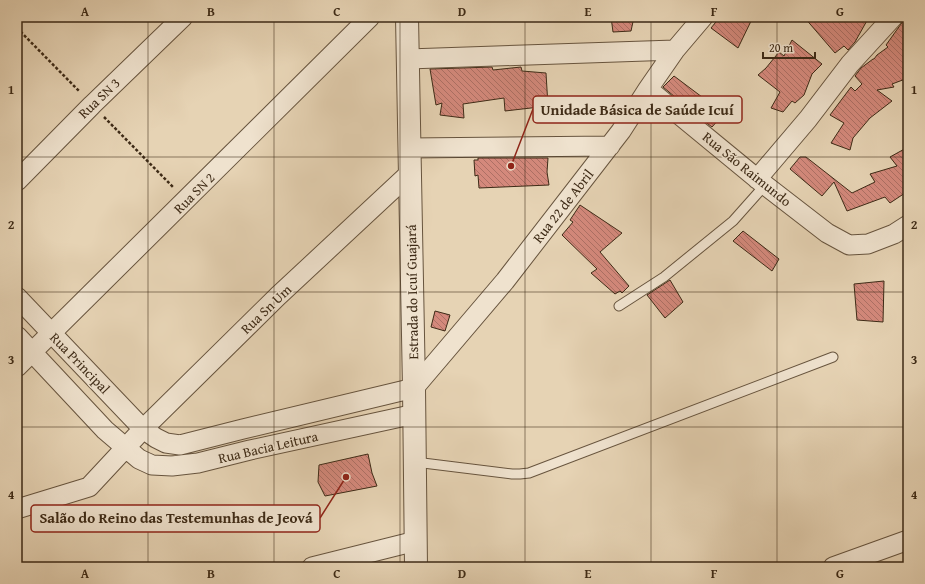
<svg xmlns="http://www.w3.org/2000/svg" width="925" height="584" font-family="'Gentium Book Plus',serif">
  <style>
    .building { fill: url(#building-back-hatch); stroke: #3d2a16 }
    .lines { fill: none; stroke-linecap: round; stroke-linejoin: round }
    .service-casing { stroke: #67543e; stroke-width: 11 }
    .minor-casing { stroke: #67543e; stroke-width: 21 }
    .tertiary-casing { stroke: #67543e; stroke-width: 24 }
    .path { stroke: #3d2a16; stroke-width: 2.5; stroke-dasharray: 3 2; stroke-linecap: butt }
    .service { stroke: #efe2ce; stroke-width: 9 }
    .minor { stroke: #efe2ce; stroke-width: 19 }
    .tertiary { stroke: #efe2ce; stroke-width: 22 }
    .grid { fill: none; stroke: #3d2a16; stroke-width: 1; stroke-opacity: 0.55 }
    .labels { text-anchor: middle; stroke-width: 3; stroke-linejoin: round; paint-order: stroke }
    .street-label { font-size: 14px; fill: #3d2a16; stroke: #efe2ce }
    .leader { fill: none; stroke: #8f2418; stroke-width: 1.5 }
    .callout-dot { fill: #8f2418; stroke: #efe2ce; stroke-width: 1.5 }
    .callout { fill: #efe2ce; stroke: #8f2418; stroke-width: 1.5 }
    .callout-label { font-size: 15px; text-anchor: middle; font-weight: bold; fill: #3d2a16 }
    .neatline { fill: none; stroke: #3d2a16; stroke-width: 1.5 }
    .grid-label { font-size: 13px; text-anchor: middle; font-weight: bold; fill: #3d2a16 }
  </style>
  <defs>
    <pattern id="building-back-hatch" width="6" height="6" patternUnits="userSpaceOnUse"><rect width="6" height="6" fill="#d4897c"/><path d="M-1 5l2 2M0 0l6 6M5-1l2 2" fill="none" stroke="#ad7065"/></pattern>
  </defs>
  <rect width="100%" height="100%" fill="#e6d3b4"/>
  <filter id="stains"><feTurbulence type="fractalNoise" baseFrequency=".005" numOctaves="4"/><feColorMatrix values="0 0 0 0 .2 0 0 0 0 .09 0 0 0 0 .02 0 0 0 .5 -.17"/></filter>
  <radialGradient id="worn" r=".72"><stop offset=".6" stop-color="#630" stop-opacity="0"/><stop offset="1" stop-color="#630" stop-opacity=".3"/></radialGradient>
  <path class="building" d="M611,17H634L631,31L613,32Z
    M720,17H753L738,48L711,28Z
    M804,17H869L855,42L848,50L844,46L835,53Z
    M906,17H908V78L892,84L894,87L877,90L892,101L870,118L853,138L850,150L831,143L844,123L830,115L851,87L855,91L862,84L855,76L861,68L873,59H874L877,55L888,47L886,45Z
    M792,40L822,64L812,74L804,95L795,103L792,101L783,112L771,108L780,92L758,75L766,68L779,52L784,56Z
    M492,67L493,70L521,67L522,71L546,73L548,106L505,111L504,98L463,104L464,118L440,115L442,103L436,105L430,69Z
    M674,76L718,109L720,118L712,127L703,120L704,118L681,102L663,87Z
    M908,147V191L890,203L885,197L847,211L834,182L822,196L790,169L800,157H806L852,193L875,182L870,174L897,166L890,157Z
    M478,158H548L547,172L549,185L479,188L478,175L475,176L474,160H478Z
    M580,205L622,233L600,252L629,286L622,293L620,291L615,294L591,273L597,269L562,235L573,222L570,220Z
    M743,231L779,259L772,271L733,241Z
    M670,280L683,302L665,318L647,295Z
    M884,281L883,322L857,320L854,284Z
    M435,311L450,315L445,331L431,327Z
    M368,454L372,473L377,486L325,496L318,482L319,465Z"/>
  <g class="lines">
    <defs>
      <path id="service" d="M619,306L664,277L733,221L765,185
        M415,462L512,474H520L529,473L833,357"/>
      <path id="minor" d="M408,59L675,50
        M648,89L761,182L827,233L849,245L868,244L894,234L908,225
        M409,148L610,146
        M757,179L808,119L850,64L893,17
        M17,181L92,105L183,17
        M17,297L143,429L156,438L166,443L180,445L243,429L414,388L505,281L621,131L648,89L675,50L703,17
        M17,336L105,430L139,459L152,465L172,466L198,463L250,450L415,414
        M17,367L370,17
        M17,509L89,487L143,429L278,296L410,173
        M312,567L416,541
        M833,567L908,540"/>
      <path id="tertiary" d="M407,17L414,388L416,567"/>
    </defs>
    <use href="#service" class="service-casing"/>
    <use href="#minor" class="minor-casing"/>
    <use href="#tertiary" class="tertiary-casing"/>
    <path class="path" d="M17,28L80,92
      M104,117L174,188"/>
    <use href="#service" class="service"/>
    <use href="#minor" class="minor"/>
    <use href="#tertiary" class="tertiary"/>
  </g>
  <path class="grid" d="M148,17V567M274,17V567M400,17V567M525,17V567M651,17V567M777,17V567M17,157H908M17,292H908M17,427H908"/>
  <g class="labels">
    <g class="street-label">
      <text transform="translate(99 98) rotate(-44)" y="5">Rua SN 3</text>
      <text transform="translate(747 169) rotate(39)" y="5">Rua São Raimundo</text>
      <text transform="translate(194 193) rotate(-45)" y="5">Rua SN 2</text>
      <text transform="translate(563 206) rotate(-52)" y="5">Rua 22 de Abril</text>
      <text transform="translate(412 292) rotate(-91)" y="5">Estrada do Icuí Guajará</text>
      <text transform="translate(266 309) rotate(-44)" y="5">Rua Sn Um</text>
      <text transform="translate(80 363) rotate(46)" y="5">Rua Principal</text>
      <text transform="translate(268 447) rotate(-13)" y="5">Rua Bacia Leitura</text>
    </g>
  </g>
  <path class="leader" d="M511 166L533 109M346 477L320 518"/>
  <g class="callout-dot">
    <circle cx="511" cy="166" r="4"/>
    <circle cx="346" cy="477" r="4"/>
  </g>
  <g class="callout">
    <rect x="533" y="96" width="209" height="27" rx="4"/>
    <rect x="31" y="505" width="289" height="27" rx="4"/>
  </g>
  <g class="callout-label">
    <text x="637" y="115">Unidade Básica de Saúde Icuí</text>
    <text x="176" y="523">Salão do Reino das Testemunhas de Jeová</text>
  </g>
  <rect width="925" height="584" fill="none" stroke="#e6d3b4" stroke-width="44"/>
  <path d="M763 52v6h52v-6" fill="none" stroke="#3d2a16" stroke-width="2"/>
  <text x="769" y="52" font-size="12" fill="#3d2a16" stroke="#efe2ce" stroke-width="3" paint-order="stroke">20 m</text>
  <rect x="22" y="22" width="881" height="540" class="neatline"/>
  <g class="grid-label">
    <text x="85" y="16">A</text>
    <text x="211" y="16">B</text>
    <text x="337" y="16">C</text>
    <text x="462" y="16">D</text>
    <text x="588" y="16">E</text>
    <text x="714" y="16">F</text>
    <text x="840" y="16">G</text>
    <text x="11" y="94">1</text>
    <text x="914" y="94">1</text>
    <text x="11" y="229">2</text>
    <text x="914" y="229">2</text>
    <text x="11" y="364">3</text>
    <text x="914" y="364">3</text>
    <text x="11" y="499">4</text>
    <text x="914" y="499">4</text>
    <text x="85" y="578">A</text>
    <text x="211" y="578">B</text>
    <text x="337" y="578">C</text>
    <text x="462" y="578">D</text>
    <text x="588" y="578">E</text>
    <text x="714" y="578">F</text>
    <text x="840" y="578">G</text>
  </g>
  <rect width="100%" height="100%" filter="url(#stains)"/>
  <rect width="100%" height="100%" fill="url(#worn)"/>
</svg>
